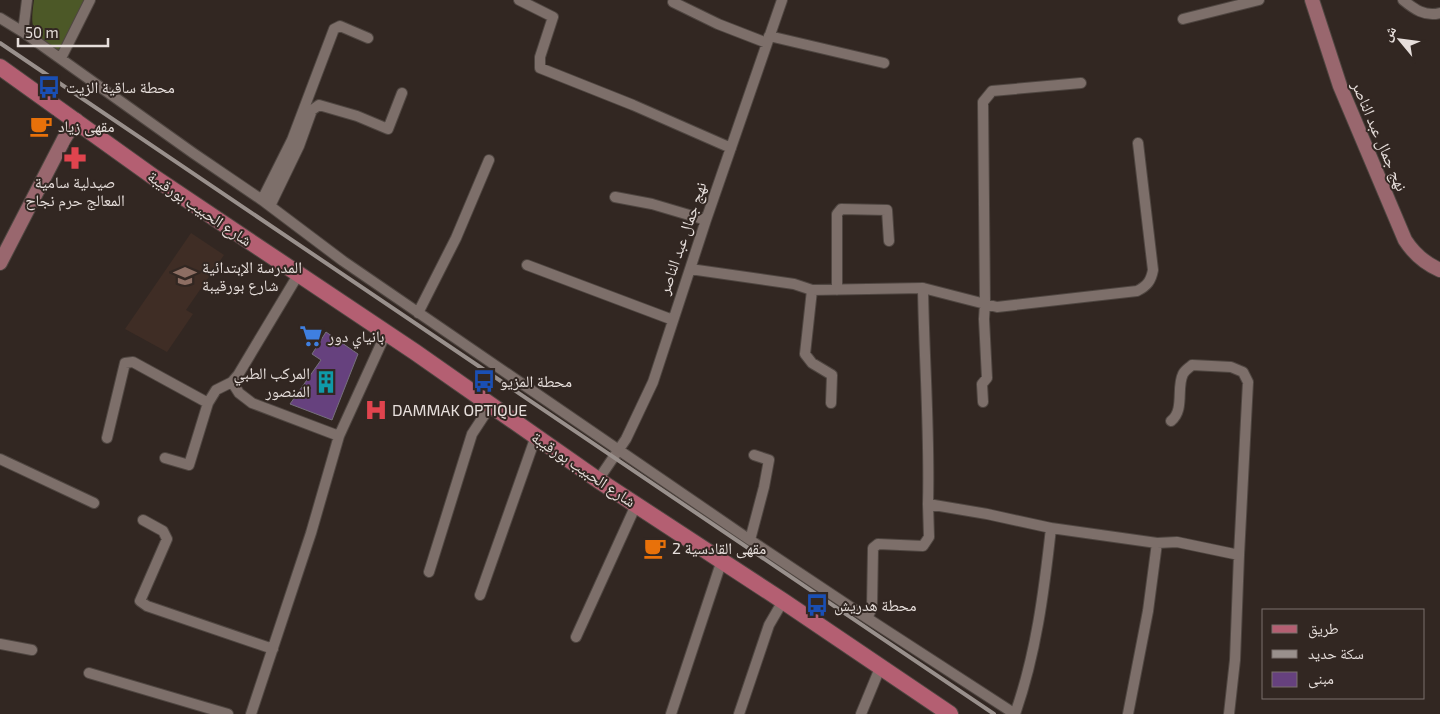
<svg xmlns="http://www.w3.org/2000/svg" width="1440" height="714" font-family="'Exo 2','Noto Naskh Arabic',sans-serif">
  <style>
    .built { fill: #3f2d25 }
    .green { fill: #4c5827 }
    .building { fill: #66417e; stroke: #76707c }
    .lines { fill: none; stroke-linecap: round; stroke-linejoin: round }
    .street-casing { stroke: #4f4641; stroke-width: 12 }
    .secondary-casing { stroke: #4f4641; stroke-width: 16 }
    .primary-casing { stroke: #4f4641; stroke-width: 18 }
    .street { stroke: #7d6f6a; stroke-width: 10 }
    .secondary { stroke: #99676e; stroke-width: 14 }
    .primary { stroke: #b45f72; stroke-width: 16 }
    .rail { stroke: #99908c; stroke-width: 4 }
    .labels { text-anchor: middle; stroke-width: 4; stroke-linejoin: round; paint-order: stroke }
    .poi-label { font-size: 16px; fill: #e6dedb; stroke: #322722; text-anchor: start }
    .street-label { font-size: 16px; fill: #e6dedb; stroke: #322722 }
  </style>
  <rect width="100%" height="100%" fill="#322722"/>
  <path class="built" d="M191,233L224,255L186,310L193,314L167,352L125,329Z"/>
  <path class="green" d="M34,0H86L60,52C34,32 29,34 34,0Z"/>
  <path class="building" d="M326,332L358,354L332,420L290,404L321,360L312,354Z"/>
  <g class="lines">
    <defs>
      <path id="street" d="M519,0L553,17L540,57V68L633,105L731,148
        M1403,0C1414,9 1425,17 1440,13
        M673,2L718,24L767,43
        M0,18L23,32L193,153L262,200L343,261L750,540L867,618L1015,714
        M1183,19L1259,0
        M23,32L27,0
        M769,36L884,63
        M61,58L90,0
        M615,197L652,204L706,220
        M262,200L292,140L334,29L340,26L368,38
        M270,206L299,146L312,110L319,105L357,116L388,129L402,93
        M527,265L673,320
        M690,269L794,284L812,290L923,288L997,307L1137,291C1147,286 1151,281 1153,270L1138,143
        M923,288C924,360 930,432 928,504L987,514L1051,528
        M812,290L805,354L812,363L832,375L831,403
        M837,290V214L841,209L887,210L889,241
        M418,313L456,238L489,160
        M232,382L239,393L252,403L339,436
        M983,402L982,384L987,378L984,319L985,303L983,102L992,91L1081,83
        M1171,421C1185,410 1176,388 1183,374C1185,370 1189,368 1192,365L1231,367L1243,372L1248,382L1239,555
        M107,438L125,363L133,362L208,403L216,390L232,382L238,375L298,275
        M165,458L189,465L208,403
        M0,459L94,503
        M598,480L626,439L653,382L706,220L782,0
        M143,520L163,531L167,539L140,601L147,606L273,649
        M750,540L764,487L769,460L754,455
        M429,572L472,434L491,405
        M480,595L536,436
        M867,618L872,608L873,548L878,544L923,546L929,537L928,504
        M576,637L636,505
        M0,644L32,650
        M89,673L228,714
        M251,714L311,533L339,436L386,333
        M671,714L722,560
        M739,714L769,625L783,601
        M861,714L880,668
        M1015,714C1036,654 1044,592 1051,528L1157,543L1177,542L1239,555L1235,660L1229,714
        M1128,714L1148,611L1157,543"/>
      <path id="secondary" d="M1312,0L1340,86L1405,240C1414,254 1424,263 1440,270
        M0,263L64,139L76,120"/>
      <path id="primary" d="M0,67L155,178L415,352L598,480L783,601L950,714"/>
    </defs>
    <use href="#street" class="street-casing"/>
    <use href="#secondary" class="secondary-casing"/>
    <use href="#primary" class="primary-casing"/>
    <use href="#street" class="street"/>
    <use href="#secondary" class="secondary"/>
    <use href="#primary" class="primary"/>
    <path class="rail" d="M0,43L994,714"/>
  </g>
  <defs>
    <symbol id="bus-bare" viewBox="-9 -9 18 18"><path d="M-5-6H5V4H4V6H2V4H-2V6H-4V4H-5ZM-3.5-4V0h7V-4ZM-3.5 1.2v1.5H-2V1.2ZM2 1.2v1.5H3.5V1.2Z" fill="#1a4fb4" stroke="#322722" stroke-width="2.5" paint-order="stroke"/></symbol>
    <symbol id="cafe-bare" viewBox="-9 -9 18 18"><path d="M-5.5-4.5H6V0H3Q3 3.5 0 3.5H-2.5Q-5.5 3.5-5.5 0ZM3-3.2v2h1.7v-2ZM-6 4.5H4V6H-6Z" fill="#e8710a" stroke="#322722" stroke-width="2.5" paint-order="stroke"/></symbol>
    <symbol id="pharmacy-bare" viewBox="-9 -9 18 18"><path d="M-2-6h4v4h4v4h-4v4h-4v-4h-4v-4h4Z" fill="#e0444e" stroke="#322722" stroke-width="2.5" paint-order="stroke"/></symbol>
    <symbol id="school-bare" viewBox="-9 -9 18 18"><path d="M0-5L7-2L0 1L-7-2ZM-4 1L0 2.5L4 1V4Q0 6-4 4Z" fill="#8d6e63" stroke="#322722" stroke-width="2.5" paint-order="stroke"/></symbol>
    <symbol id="supermarket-bare" viewBox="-9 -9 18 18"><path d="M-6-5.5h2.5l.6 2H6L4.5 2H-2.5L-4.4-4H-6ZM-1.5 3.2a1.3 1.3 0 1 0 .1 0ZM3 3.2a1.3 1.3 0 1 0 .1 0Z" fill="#3f7fe0" stroke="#322722" stroke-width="2.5" paint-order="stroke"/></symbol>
    <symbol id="building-bare" viewBox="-9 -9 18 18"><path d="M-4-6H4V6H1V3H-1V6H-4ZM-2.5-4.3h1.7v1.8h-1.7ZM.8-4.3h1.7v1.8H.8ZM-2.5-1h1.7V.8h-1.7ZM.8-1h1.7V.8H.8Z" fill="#0f9aa8" stroke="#322722" stroke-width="2.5" paint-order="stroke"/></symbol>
    <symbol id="hospital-bare" viewBox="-9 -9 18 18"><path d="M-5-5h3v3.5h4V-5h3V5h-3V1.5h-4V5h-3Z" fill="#e0444e" stroke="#322722" stroke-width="2.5" paint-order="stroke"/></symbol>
  </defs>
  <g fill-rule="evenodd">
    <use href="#bus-bare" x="33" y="71" width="32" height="32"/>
    <use href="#cafe-bare" x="25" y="110" width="32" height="32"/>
    <use href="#pharmacy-bare" x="59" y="142" width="32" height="32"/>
    <use href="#school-bare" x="169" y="260" width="32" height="32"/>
    <use href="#supermarket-bare" x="295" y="320" width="32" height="32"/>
    <use href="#bus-bare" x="468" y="365" width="32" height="32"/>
    <use href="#building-bare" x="310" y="366" width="32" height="32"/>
    <use href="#hospital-bare" x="360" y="394" width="32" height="32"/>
    <use href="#cafe-bare" x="639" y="532" width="32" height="32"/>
    <use href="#bus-bare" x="801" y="589" width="32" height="32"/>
  </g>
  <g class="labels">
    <g class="poi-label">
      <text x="66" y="93">محطة ساقية الزيت</text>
      <text x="58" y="132">مقهى زياد</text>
      <text x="75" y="188" text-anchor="middle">صيدلية سامية<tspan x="75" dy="18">المعالج حرم نجاح</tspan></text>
      <text x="202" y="273">المدرسة الإبتدائية<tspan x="202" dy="18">شارع بورقيبة</tspan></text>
      <text x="328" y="342">بانياي دور</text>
      <text x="310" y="379" text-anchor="end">المركب الطبي<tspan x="310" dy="18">المنصور</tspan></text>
      <text x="500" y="387">محطة المزيو</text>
      <text x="392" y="416">DAMMAK OPTIQUE</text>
      <text x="672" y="554">مقهى القادسية 2</text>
      <text x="834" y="611">محطة هدريش</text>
    </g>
    <g class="street-label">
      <text transform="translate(1380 136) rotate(67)" y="6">نهج جمال عبد الناصر</text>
      <text transform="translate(200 208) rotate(34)" y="6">شارع الحبيب بورقيبة</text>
      <text transform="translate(682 238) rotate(-71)" y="6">نهج جمال عبد الناصر</text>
      <text transform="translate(584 469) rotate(34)" y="6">شارع الحبيب بورقيبة</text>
    </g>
  </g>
  <rect x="1262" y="609" width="162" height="90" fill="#322722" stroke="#7a706c"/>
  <rect x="1272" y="625" width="25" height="8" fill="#b45f72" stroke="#7a706c"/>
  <text x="1308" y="634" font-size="15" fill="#e6dedb">طريق</text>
  <rect x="1272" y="650" width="25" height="8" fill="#99908c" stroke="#7a706c"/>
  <text x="1308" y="659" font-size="15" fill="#e6dedb">سكة حديد</text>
  <rect x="1272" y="672" width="25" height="15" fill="#66417e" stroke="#7a706c"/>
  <text x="1308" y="684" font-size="15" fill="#e6dedb">مبنى</text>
  <g transform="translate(1400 40) rotate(299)" stroke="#322722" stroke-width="4" paint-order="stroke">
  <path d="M0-4L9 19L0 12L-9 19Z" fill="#e6dedb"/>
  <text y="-8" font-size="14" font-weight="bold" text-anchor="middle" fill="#e6dedb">ش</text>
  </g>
  <path d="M18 38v8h90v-8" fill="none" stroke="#e6dedb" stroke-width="2.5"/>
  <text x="25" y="38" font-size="15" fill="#e6dedb" stroke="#322722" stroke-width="4" paint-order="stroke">50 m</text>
</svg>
